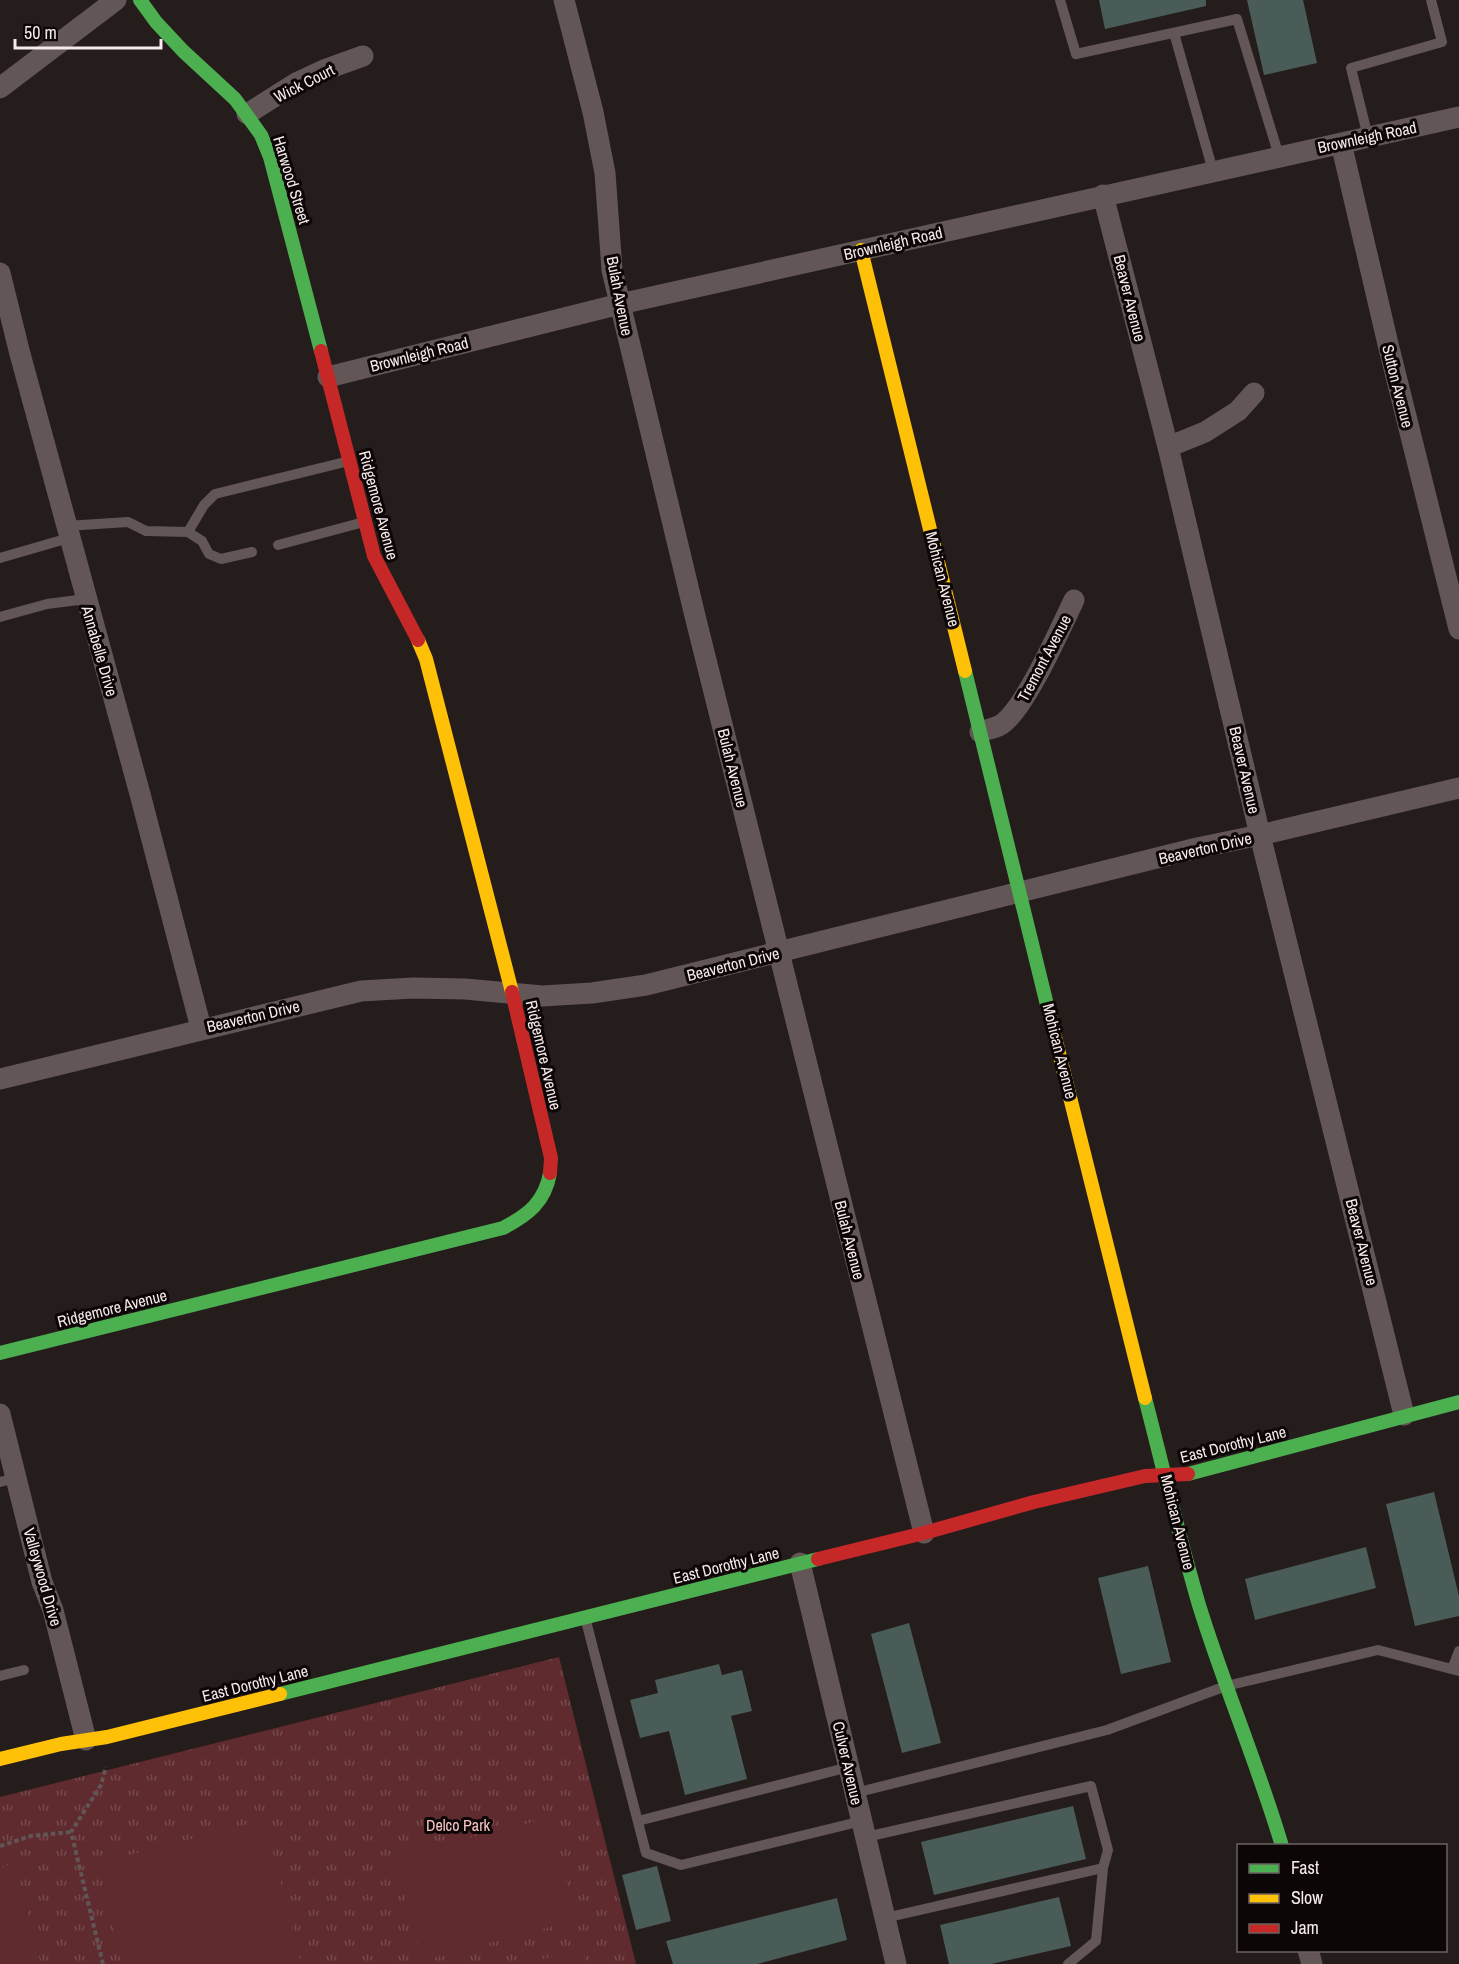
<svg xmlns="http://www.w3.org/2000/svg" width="1459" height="1964" font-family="'Archivo Narrow',sans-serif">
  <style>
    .grass { fill: url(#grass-tufts) }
    .pitch { fill: #5f2b2f }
    .building { fill: #495c57 }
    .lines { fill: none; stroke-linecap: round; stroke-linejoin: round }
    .path { stroke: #605656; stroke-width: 4; stroke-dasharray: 4.5 3; stroke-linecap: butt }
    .lane { stroke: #625656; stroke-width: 10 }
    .street { stroke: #625656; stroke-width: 21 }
    .fast { stroke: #4caf50; stroke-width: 14 }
    .slow { stroke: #ffc107; stroke-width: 14 }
    .jam { stroke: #c62828; stroke-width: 14 }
    .labels { text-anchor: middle; stroke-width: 6; stroke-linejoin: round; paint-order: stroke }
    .street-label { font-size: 16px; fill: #f7eaeb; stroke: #0d0606 }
    .park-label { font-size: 16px; fill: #f7c6c7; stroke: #0d0606 }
  </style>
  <defs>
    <pattern id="grass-tufts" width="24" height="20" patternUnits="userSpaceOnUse" patternTransform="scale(1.5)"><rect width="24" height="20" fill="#5f2b2f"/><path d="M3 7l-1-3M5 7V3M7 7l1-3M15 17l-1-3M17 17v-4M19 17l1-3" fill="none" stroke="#774a4d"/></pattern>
  </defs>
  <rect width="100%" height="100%" fill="#251c1c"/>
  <path class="grass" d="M559,1657L636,1964H0V1797Z"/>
  <path class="pitch" d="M549,1818L576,1920L422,1961L394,1857Z
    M265,1820L301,1964H123L98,1863Z
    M15,1863L41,1964H0V1868Z
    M582,1949L586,1964H523Z"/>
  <path class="building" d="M1099,0H1206V6L1105,29Z
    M1247,0H1303L1317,63L1264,75Z
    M1434,1492L1459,1596V1616L1415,1626L1386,1504Z
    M1366,1547L1376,1588L1255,1620L1245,1579Z
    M1148,1566L1171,1662L1121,1674L1098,1578Z
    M909,1623L941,1743L902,1753L871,1634Z
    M719,1664L722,1675L742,1670L752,1711L731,1716L747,1779L685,1795L669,1731L640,1738L630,1700L658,1693L655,1680Z
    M1073,1806L1086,1859L934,1895L921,1842Z
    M657,1866L671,1921L636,1930L622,1875Z
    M1059,1897L1071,1946L991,1964H949L940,1925Z
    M837,1898L847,1940L757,1964H673L666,1941Z"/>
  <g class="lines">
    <path class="path" d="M0,1846L31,1836L71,1832
      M103,1964L71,1832L101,1785L106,1767"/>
    <path class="lane" d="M1060,0L1076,54L1237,19L1279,156
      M1174,33L1213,171
      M1368,137L1351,68L1442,42L1431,0
      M66,526L128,522L146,531L188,532L202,541L209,554L221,559L252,552
      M188,532L204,505L215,494L349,461
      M278,545L364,522
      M0,558L69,538
      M0,617L47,604L86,599
      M0,1482L16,1478
      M586,1621L646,1853L681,1865L862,1821
      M1452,1669L1459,1651
      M0,1676L24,1670
      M855,1793L1107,1730L1226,1686L1378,1650L1459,1671
      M638,1821L849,1767
      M866,1837L1091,1786L1108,1850L1103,1868L1096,1941L1068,1964
      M885,1918L1103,1868"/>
    <path class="street" d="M564,0L593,112L605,173L612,270L696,620L924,1533
      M0,88L116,0
      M247,114L296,83L324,70L363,56
      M1341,143L1388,344L1459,629
      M1103,195L1168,447L1260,835L1404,1415
      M0,273L20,354L140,794L201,1028
      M328,377L620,304L1459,117
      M1168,447L1205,432L1238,411L1254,393
      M980,732C987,729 997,728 1002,724C1026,707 1060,629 1074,600
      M0,1079L361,991L413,988L465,989L542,996L592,993L646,985L1197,848L1260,835L1459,788
      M0,1414L42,1582L53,1610L86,1740
      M800,1563L896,1964
      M1308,1950L1312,1964"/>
    <path class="fast" d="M140,0L156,22L183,51L235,99L261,135L270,157L321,351
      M965,671L1049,1013
      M0,1353L503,1228C528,1215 545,1202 550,1173
      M1145,1398C1163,1467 1179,1537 1199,1605C1224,1686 1258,1765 1282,1846
      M1188,1474L1459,1402
      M280,1694L818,1559"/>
    <path class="slow" d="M861,250L965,671
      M418,640L426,659L512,992
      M1049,1013L1145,1398
      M0,1759L61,1744L107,1737L280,1694"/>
    <path class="jam" d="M321,351L374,556L418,640
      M512,992L551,1158L550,1173
      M818,1559L924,1533L1034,1502L1145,1476L1188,1474"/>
  </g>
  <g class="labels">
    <g class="street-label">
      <text transform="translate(304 83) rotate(-27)" y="6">Wick Court</text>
      <text transform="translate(1367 137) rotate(-12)" y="6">Brownleigh Road</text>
      <text transform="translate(292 180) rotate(73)" y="6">Harwood Street</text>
      <text transform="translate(893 243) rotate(-13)" y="6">Brownleigh Road</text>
      <text transform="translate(620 296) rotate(79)" y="6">Bulah Avenue</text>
      <text transform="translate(1130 298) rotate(76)" y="6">Beaver Avenue</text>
      <text transform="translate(419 354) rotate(-14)" y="6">Brownleigh Road</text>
      <text transform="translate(1398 386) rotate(76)" y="6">Sutton Avenue</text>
      <text transform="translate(379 505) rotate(75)" y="6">Ridgemore Avenue</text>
      <text transform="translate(943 579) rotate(76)" y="6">Mohican Avenue</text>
      <text transform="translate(100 651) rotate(74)" y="6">Annabelle Drive</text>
      <text transform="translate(1044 658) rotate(-62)" y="6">Tremont Avenue</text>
      <text transform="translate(733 768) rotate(76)" y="6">Bulah Avenue</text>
      <text transform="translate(1245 770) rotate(77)" y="6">Beaver Avenue</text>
      <text transform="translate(1205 848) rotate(-13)" y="6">Beaverton Drive</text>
      <text transform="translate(733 964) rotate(-14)" y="6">Beaverton Drive</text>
      <text transform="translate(253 1016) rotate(-13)" y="6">Beaverton Drive</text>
      <text transform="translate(1060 1051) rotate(76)" y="6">Mohican Avenue</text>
      <text transform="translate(544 1055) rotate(77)" y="6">Ridgemore Avenue</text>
      <text transform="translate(850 1240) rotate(76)" y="6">Bulah Avenue</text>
      <text transform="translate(1362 1242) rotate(76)" y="6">Beaver Avenue</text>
      <text transform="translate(112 1308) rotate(-14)" y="6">Ridgemore Avenue</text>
      <text transform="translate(1233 1444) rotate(-14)" y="6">East Dorothy Lane</text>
      <text transform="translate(1178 1522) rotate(76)" y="6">Mohican Avenue</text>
      <text transform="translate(726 1565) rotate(-14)" y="6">East Dorothy Lane</text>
      <text transform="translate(43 1577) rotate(74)" y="6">Valleywood Drive</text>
      <text transform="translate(255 1683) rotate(-14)" y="6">East Dorothy Lane</text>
      <text transform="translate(848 1763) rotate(77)" y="6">Culver Avenue</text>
    </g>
    <g class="park-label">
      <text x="458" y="1831">Delco Park</text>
    </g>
  </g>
  <rect x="1237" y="1844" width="210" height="108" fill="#0d0606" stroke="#6b6162" stroke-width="1.5"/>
  <rect x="1249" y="1864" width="30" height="9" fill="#4caf50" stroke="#6b6162" stroke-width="1.5"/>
  <text x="1291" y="1874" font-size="18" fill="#f7eaeb">Fast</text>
  <rect x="1249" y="1894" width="30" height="9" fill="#ffc107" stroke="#6b6162" stroke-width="1.5"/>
  <text x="1291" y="1904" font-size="18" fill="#f7eaeb">Slow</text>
  <rect x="1249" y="1924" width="30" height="9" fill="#c62828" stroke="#6b6162" stroke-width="1.5"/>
  <text x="1291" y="1934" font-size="18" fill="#f7eaeb">Jam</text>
  <path d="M15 39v9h146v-9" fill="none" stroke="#f7eaeb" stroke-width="3"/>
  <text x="24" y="39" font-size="18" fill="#f7eaeb" stroke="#0d0606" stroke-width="4.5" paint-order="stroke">50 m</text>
</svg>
